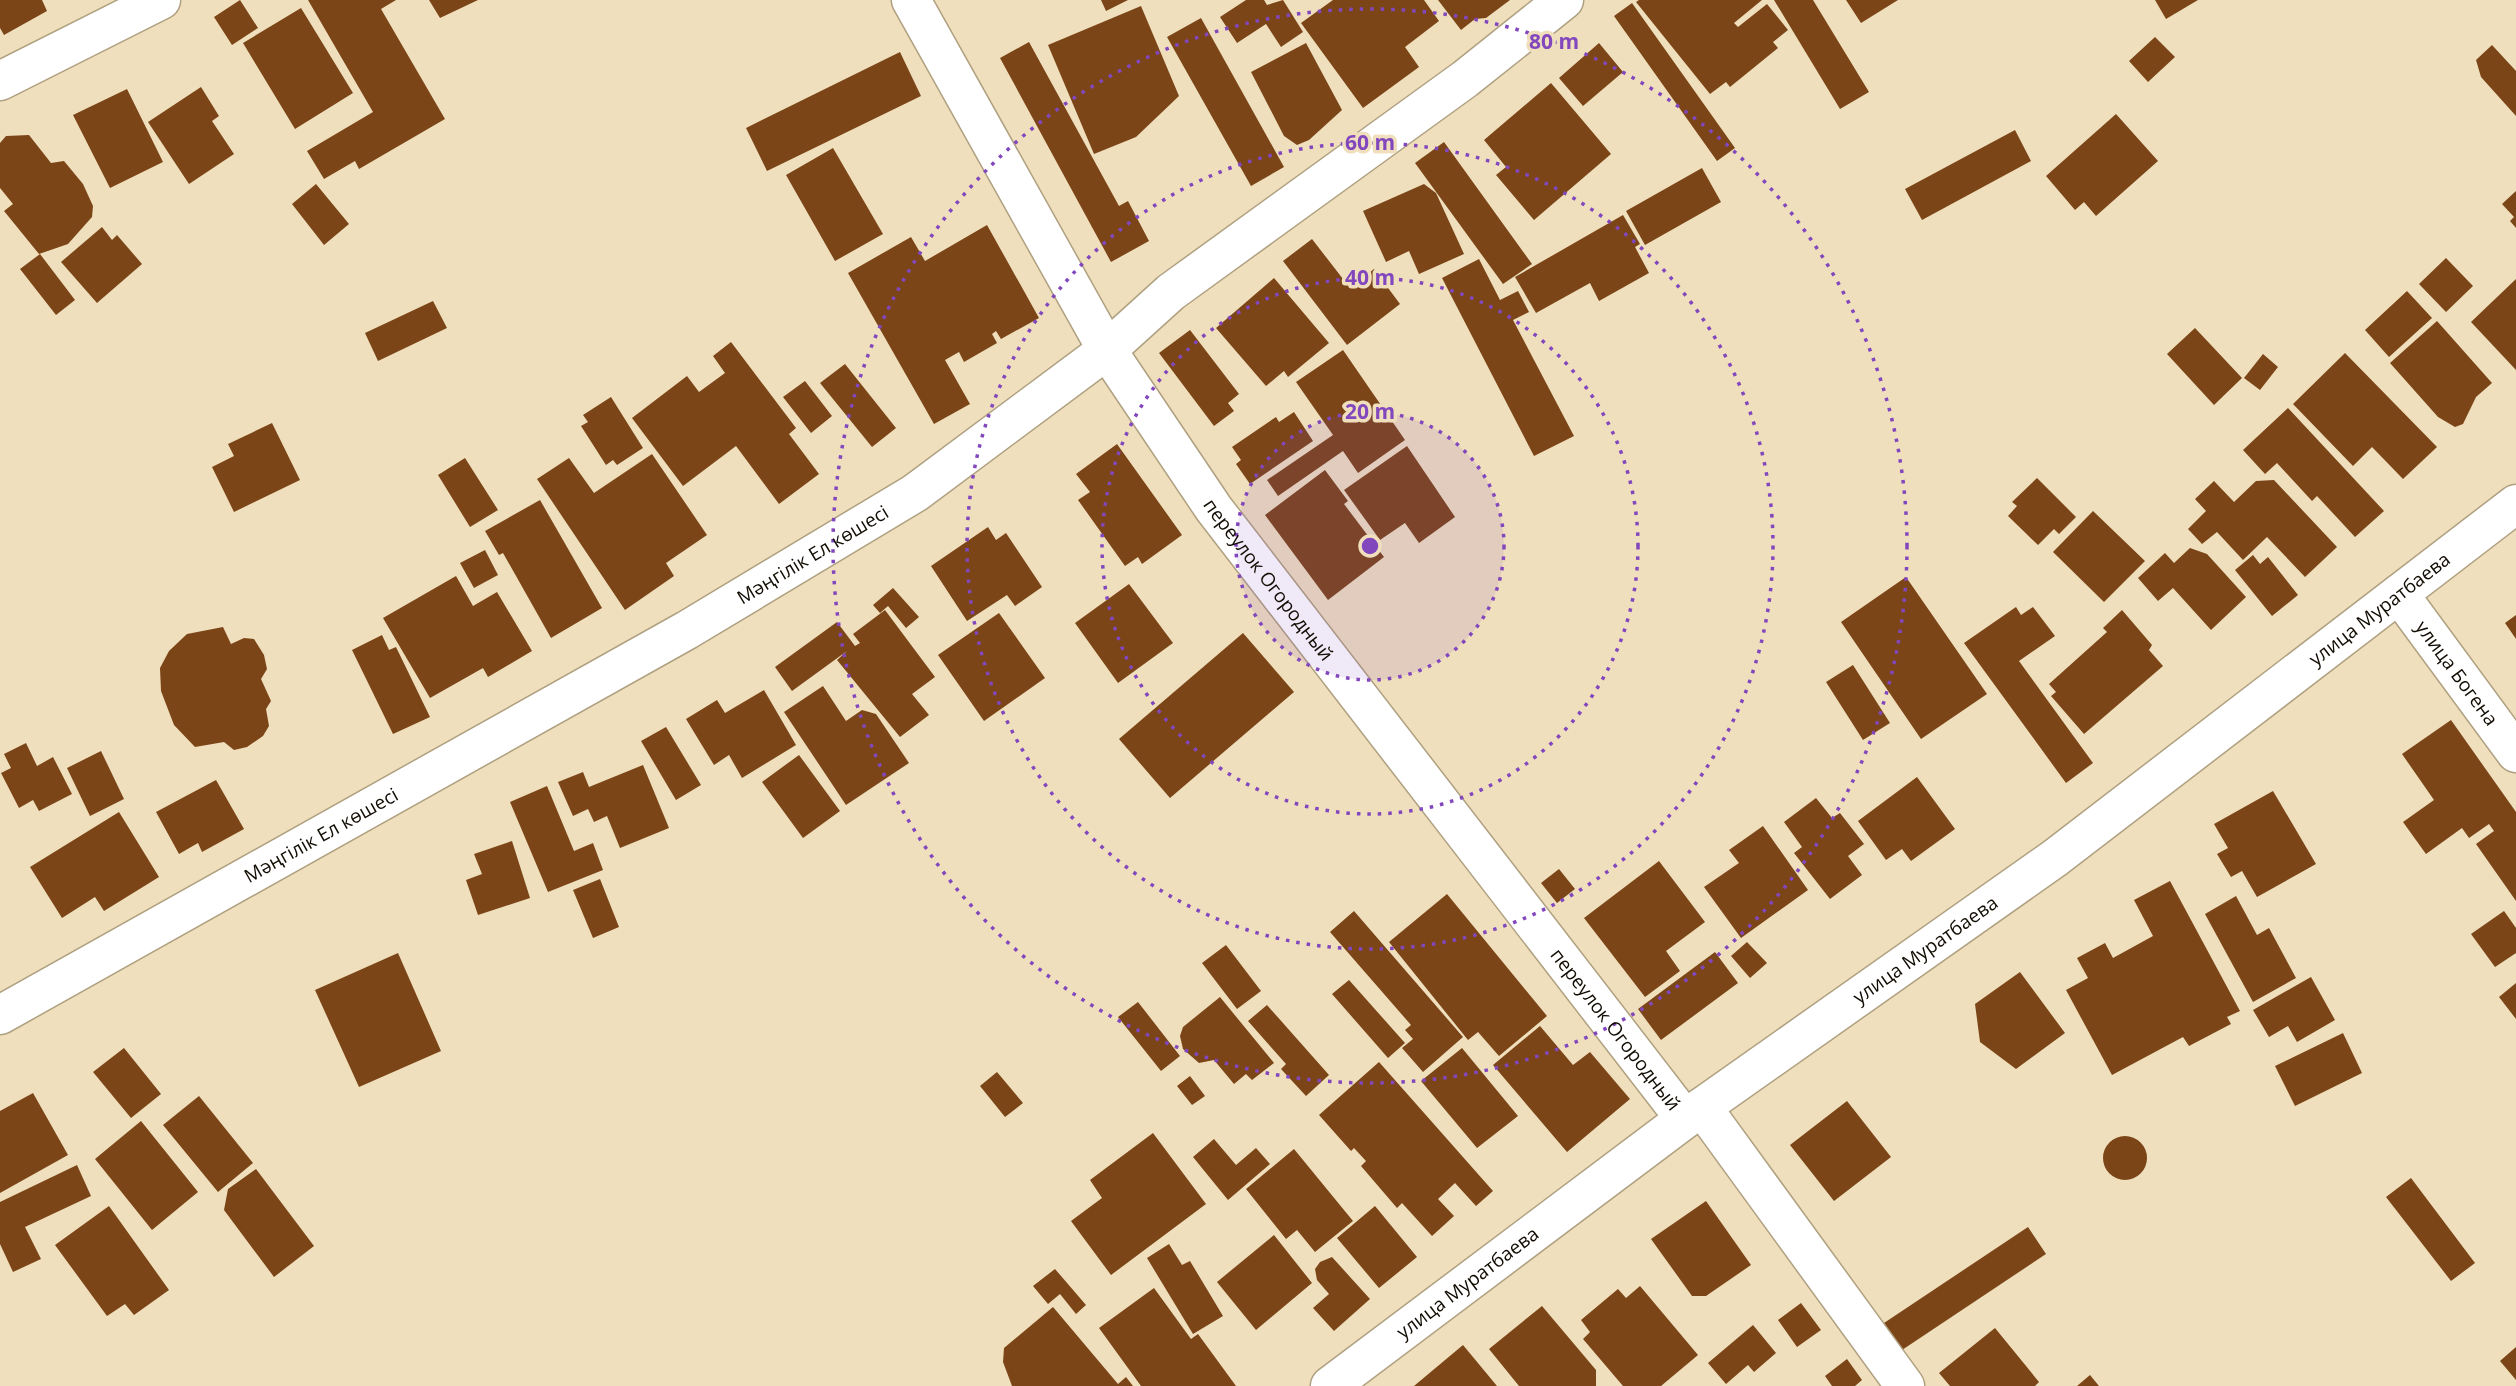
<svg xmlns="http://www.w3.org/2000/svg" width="2516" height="1386" font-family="'Open Sans',sans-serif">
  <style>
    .building { fill: #7b4517 }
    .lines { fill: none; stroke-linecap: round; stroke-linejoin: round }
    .street-casing { stroke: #afa080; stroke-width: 41 }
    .street { stroke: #fff; stroke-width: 38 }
    .ring { fill: none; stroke: #8347bd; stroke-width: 3.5; stroke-dasharray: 3.5 7 }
    .labels { text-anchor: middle; stroke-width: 7; stroke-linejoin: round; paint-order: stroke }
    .street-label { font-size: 19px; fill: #120c03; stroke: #efdfbd }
    .centre { fill: #8347bd; stroke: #efdfbd; stroke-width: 3.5 }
    .ring-label { font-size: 21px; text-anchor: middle; font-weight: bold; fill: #8347bd; stroke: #efdfbd; stroke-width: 7; stroke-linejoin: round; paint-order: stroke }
  </style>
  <rect width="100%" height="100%" fill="#efdfbd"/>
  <path class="building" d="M0,0H42L47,11L4,35L0,28Z
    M240,0L258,28L232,45L214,17Z
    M308,0H396L381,9L445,119L359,169L355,161L324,179L307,151L373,112Z
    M429,0H478L440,18Z
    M1101,0H1128L1106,11Z
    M1246,0H1264L1267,5L1283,0L1303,32L1281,47L1266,24L1237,43L1220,17Z
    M1333,0H1424L1439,21L1405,47L1419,67L1363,108L1301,23Z
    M1438,0H1510L1486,18L1475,19L1461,30Z
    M1639,0H1762L1734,23L1738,27L1767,4L1788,30L1773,42L1778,48L1730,87L1726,82L1710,94L1636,2Z
    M1774,0H1813L1869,92L1840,109Z
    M1846,0H1898L1861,23Z
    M2155,0H2198L2166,19Z
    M1632,3L1735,148L1717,161L1614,16Z
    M1141,6L1179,96L1136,137L1094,154L1048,45Z
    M301,8L353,93L295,129L243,43Z
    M1201,18L1284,167L1251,186L1167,37Z
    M2155,37L2175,57L2148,82L2129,61Z
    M1029,42L1119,206L1128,201L1149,241L1111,262L1000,58Z
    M1306,43L1342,110L1309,140L1297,145L1284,136L1251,72Z
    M1599,43L1623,72L1583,106L1559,78Z
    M2492,45L2516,71V116L2481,77L2476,60Z
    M900,52L921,96L767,171L746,128Z
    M1551,83L1611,154L1534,220L1496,175L1506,167L1484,140Z
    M201,87L219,116L212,121L234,154L189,184L148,122Z
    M127,89L163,162L110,188L73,115Z
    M2116,114L2158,161L2096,216L2084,202L2075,210L2046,176Z
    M2015,130L2031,161L1922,220L1905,189Z
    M29,135L51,163L64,161L83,184L93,206L92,217L68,244L39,254L4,211L13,204L0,188V143L6,136Z
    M1444,142L1532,264L1503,284L1415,163Z
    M833,148L883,234L835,261L786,175Z
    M1702,168L1721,202L1645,245L1626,211Z
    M316,184L349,224L324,245L292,204Z
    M1424,184L1436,193L1464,254L1419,274L1409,251L1386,262L1363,211Z
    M2516,191V228L2510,221L2514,217L2502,204Z
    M1623,215L1640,244L1635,247L1649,273L1599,301L1590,283L1536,313L1515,277Z
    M987,225L1039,318L1001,339L996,331L992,334L997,343L964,362L959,352L945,360L970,404L934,424L848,273L911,237L925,261Z
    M102,227L112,240L117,235L142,264L97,303L61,262Z
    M1312,239L1350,288L1374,269L1400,304L1347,345L1283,261Z
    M40,254L75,300L56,315L20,269Z
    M2446,258L2473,286L2446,312L2419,284Z
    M1479,259L1500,300L1518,291L1529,312L1513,320L1574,436L1534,456L1442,278Z
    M1274,278L1329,343L1288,377L1284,371L1266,386L1216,328Z
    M2516,279V370L2471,322Z
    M2407,291L2432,318L2389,357L2365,330Z
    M433,301L447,328L378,361L365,333Z
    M2437,321L2492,383L2476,397L2463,424L2455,427L2438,417L2390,363Z
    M2195,328L2242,378L2214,405L2167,354Z
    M1190,330L1239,394L1228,403L1234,411L1214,426L1159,353Z
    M731,342L796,428L789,434L819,474L779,504L736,446L683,486L632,418L687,376L699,392L725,373L713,356Z
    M1343,350L1405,440L1358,473L1343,451L1278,496L1267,480L1333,435L1296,382Z
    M2345,353L2437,447L2403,479L2372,447L2353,466L2293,404Z
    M2263,354L2278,367L2260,390L2244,378Z
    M845,364L896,428L872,447L820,383Z
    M805,381L832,416L811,433L783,397Z
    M611,397L643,448L617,465L613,460L606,465L581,426L588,422L583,415Z
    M2288,408L2384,511L2355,537L2317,496L2312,501L2277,463L2265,474L2243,450Z
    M1294,412L1313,441L1250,484L1236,464L1241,460L1232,447L1276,417L1279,422Z
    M272,423L300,480L234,512L212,467L234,456L228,444Z
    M1117,444L1182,535L1142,564L1138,557L1125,566L1078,500L1090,492L1076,474Z
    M1407,446L1455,517L1419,543L1405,523L1380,540L1344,490Z
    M652,454L707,535L666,563L674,576L625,610L537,479L569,458L594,493Z
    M465,458L498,510L470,527L438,475Z
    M1325,470L1348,501L1344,504L1384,557L1328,600L1265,515Z
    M2037,478L2076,517L2059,534L2054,529L2038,545L2008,516L2017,506L2012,502Z
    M2274,480L2337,547L2305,577L2267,537L2243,560L2217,532L2202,544L2188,529L2206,511L2195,499L2214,481L2234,502L2256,481Z
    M540,500L602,608L551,638L503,553L499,555L485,531Z
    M2093,511L2145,561L2104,602L2053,552Z
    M988,527L996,540L1006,533L1042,587L1015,606L1007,595L967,621L931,566Z
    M2190,548L2207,554L2246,597L2211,630L2173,588L2158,601L2138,578L2165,553L2174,563Z
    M485,550L498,575L474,588L460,563Z
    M2253,555L2260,564L2268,557L2298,595L2272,616L2235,570Z
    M456,576L473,606L497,592L532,651L488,677L483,668L430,698L383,618Z
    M1906,577L1987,694L1921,739L1841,622Z
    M1129,584L1173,643L1118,683L1075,623Z
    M893,588L919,617L906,628L888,606L880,613L873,605Z
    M2016,607L2021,615L2033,607L2055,636L2019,661L2093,763L2066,783L1964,643Z
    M885,610L935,677L912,694L929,715L900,737L837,660L847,651L792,691L775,667L837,622L855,646L860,643L853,634Z
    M2122,610L2152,645L2149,650L2163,666L2084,734L2051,696L2056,692L2049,684L2107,632L2103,628Z
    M999,613L1045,678L984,721L938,655Z
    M2516,615V639L2505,623Z
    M223,627L231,644L244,638L254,639L264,655L267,669L261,679L271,701L266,709L269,726L263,736L247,747L234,750L224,742L195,747L174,725L161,691L160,668L169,651L187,634Z
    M1243,633L1294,692L1170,798L1119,739Z
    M382,635L389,650L396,647L430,717L393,734L352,650Z
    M1853,665L1890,723L1863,740L1826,682Z
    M823,686L846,721L862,710L876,714L909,763L846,805L784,712Z
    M764,690L796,745L742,778L729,755L714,765L686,719L717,700L725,713Z
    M2451,720L2516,812V901L2476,844L2494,831L2489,824L2469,838L2462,828L2426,854L2403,822L2434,800L2402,754Z
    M666,727L701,785L676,800L641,741Z
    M26,743L37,766L53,757L72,794L39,811L33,800L19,808L1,773L11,768L4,754Z
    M101,751L124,799L90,816L67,768Z
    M799,755L840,811L803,838L762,782Z
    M643,765L669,828L620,848L607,816L594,822L588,809L573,816L558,782L583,772L589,787Z
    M1917,777L1955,829L1911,861L1902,849L1886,860L1858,821Z
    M216,780L244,829L202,852L198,843L179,854L156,812Z
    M547,786L574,851L593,843L603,870L548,892L510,802Z
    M2273,791L2316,864L2257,897L2242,871L2231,877L2217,854L2228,848L2214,824Z
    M1816,798L1832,818L1840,813L1864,844L1848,856L1862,875L1830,899L1794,853L1802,847L1784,822Z
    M119,812L159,877L104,911L95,897L62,918L30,867Z
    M1763,826L1808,890L1741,938L1704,887L1739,863L1729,850Z
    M512,841L530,898L478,915L466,880L482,874L474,854Z
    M1659,861L1705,922L1666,951L1680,971L1645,997L1584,918Z
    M1559,869L1575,889L1557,903L1541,883Z
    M600,879L619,927L593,938L573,890Z
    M2170,881L2240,1011L2227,1017L2231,1024L2189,1046L2183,1037L2112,1075L2066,990L2088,978L2077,958L2105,943L2113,958L2153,936L2134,900Z
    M1447,894L1547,1016L1499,1056L1478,1032L1468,1040L1389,942Z
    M2236,896L2257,935L2269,928L2296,978L2253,1002L2205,914Z
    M1354,911L1463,1037L1423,1072L1402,1048L1413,1039L1405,1030L1411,1025L1330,932Z
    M2504,911L2516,928V953L2495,967L2471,934Z
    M1747,942L1767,963L1750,978L1731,956Z
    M1226,945L1261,991L1237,1009L1202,963Z
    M1715,952L1738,983L1661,1040L1638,1009Z
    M398,953L441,1051L359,1087L315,990Z
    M2020,972L2065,1033L2016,1069L1980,1042L1975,1004Z
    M2311,977L2335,1020L2297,1042L2288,1026L2269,1037L2253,1010Z
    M1349,980L1405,1043L1388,1058L1332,994Z
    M2516,983V1019L2499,997Z
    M1220,997L1274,1063L1252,1080L1246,1074L1234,1084L1214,1060L1199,1063L1183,1049L1180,1036L1183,1027Z
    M1138,1002L1180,1056L1161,1071L1118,1017Z
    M1267,1005L1329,1075L1306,1096L1281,1069L1286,1064L1248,1021Z
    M1540,1026L1573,1065L1590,1052L1630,1099L1567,1152L1493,1065Z
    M2343,1033L2362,1073L2295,1106L2275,1066Z
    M124,1048L161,1094L131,1118L93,1072Z
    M1462,1048L1518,1116L1477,1148L1421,1081Z
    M1379,1062L1493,1191L1476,1206L1455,1183L1438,1199L1454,1216L1432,1236L1402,1203L1397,1208L1361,1166L1366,1161L1354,1148L1351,1151L1319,1115Z
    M997,1072L1023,1103L1005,1117L980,1086Z
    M1190,1076L1205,1096L1192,1105L1177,1086Z
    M33,1093L68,1155L0,1193V1111Z
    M199,1096L253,1163L218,1192L163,1125Z
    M1847,1101L1891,1157L1834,1201L1790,1145Z
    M141,1121L198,1192L152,1230L95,1159Z
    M1153,1133L1206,1204L1111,1275L1071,1221L1102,1198L1090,1180Z
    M2103 1158a22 22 0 1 1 44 0a22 22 0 1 1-44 0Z
    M1214,1139L1236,1165L1256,1148L1270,1164L1228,1200L1193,1157Z
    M1294,1149L1353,1221L1315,1252L1297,1230L1286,1239L1246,1189Z
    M77,1165L91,1196L25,1227L41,1259L13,1272L0,1244V1202Z
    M256,1169L314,1246L274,1277L224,1210L228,1189Z
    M2411,1178L2475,1263L2451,1281L2386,1197Z
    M1706,1201L1751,1265L1706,1296H1692L1651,1239Z
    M109,1206L169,1290L134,1315L125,1304L107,1316L55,1245Z
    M1375,1206L1417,1257L1379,1288L1337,1238Z
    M2028,1227L2046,1254L1902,1350L1884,1323Z
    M1274,1235L1312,1283L1256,1330L1217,1282Z
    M1169,1244L1182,1265L1190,1261L1223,1316L1193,1334L1147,1258Z
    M1332,1257L1370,1299L1334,1331L1313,1308L1329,1294L1317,1280L1315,1269L1320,1262Z
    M1055,1269L1086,1305L1076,1314L1060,1294L1048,1304L1033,1286Z
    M1640,1286L1698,1355L1661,1386H1623L1583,1339L1590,1332L1581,1320L1618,1289L1626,1298Z
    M1154,1288L1191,1339L1198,1334L1236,1386H1141L1099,1328Z
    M1801,1303L1821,1330L1797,1347L1778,1320Z
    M1542,1306L1596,1370V1386H1519L1489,1349Z
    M1053,1307L1118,1384L1126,1377L1133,1386H1012L1003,1362L1004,1348Z
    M1753,1325L1776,1353L1754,1372L1748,1365L1726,1384L1708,1363Z
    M1995,1328L2039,1382L2035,1386H1950L1939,1373Z
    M1463,1345L1497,1386H1414Z
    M2516,1347V1380L2500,1361Z
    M1847,1359L1862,1380L1855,1386H1832L1825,1376Z
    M2090,1375L2099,1386H2077Z"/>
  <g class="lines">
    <defs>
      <g id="street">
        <path id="s1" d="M911,0L1107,350L1214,509L1685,1119"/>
        <path d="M0,81L161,0"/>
        <path id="s2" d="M2399,594L2516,753"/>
        <path id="s3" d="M0,1015L687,630L915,493L1107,350L1171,292L1465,79L1564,0"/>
        <path d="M1702,1107L1905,1386"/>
        <path id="s4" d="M1330,1386L1685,1119L2055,858L2516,504"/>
      </g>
    </defs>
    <use href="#street" class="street-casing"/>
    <use href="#street" class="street"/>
  </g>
  <circle cx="1370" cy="546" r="134" fill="#8347bd" fill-opacity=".12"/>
  <g class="ring">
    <circle cx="1370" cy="546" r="134"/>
    <circle cx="1370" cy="546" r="268"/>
    <circle cx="1370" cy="546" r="403"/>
    <circle cx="1370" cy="546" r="537"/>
  </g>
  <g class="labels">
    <g class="street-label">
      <text dy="7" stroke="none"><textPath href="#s3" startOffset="934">Мәңгілік Ел көшесі</textPath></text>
      <text dy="7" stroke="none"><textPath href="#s1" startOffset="682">переулок Огородный</textPath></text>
      <text dy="7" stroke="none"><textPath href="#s4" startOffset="1306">улица Муратбаева</textPath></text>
      <text dy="7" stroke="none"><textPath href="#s2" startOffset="98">улица Богена</textPath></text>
      <text dy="7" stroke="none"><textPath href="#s3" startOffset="368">Мәңгілік Ел көшесі</textPath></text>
      <text dy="7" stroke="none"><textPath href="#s4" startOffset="738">улица Муратбаева</textPath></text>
      <text dy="7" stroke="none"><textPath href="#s1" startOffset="1250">переулок Огородный</textPath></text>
      <text dy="7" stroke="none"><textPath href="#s4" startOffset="172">улица Муратбаева</textPath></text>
    </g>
  </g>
  <circle cx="1370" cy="546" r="10" class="centre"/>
  <g class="ring-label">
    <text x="1554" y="49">80 m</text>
    <text x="1370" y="150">60 m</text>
    <text x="1370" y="285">40 m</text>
    <text x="1370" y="419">20 m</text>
  </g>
</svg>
